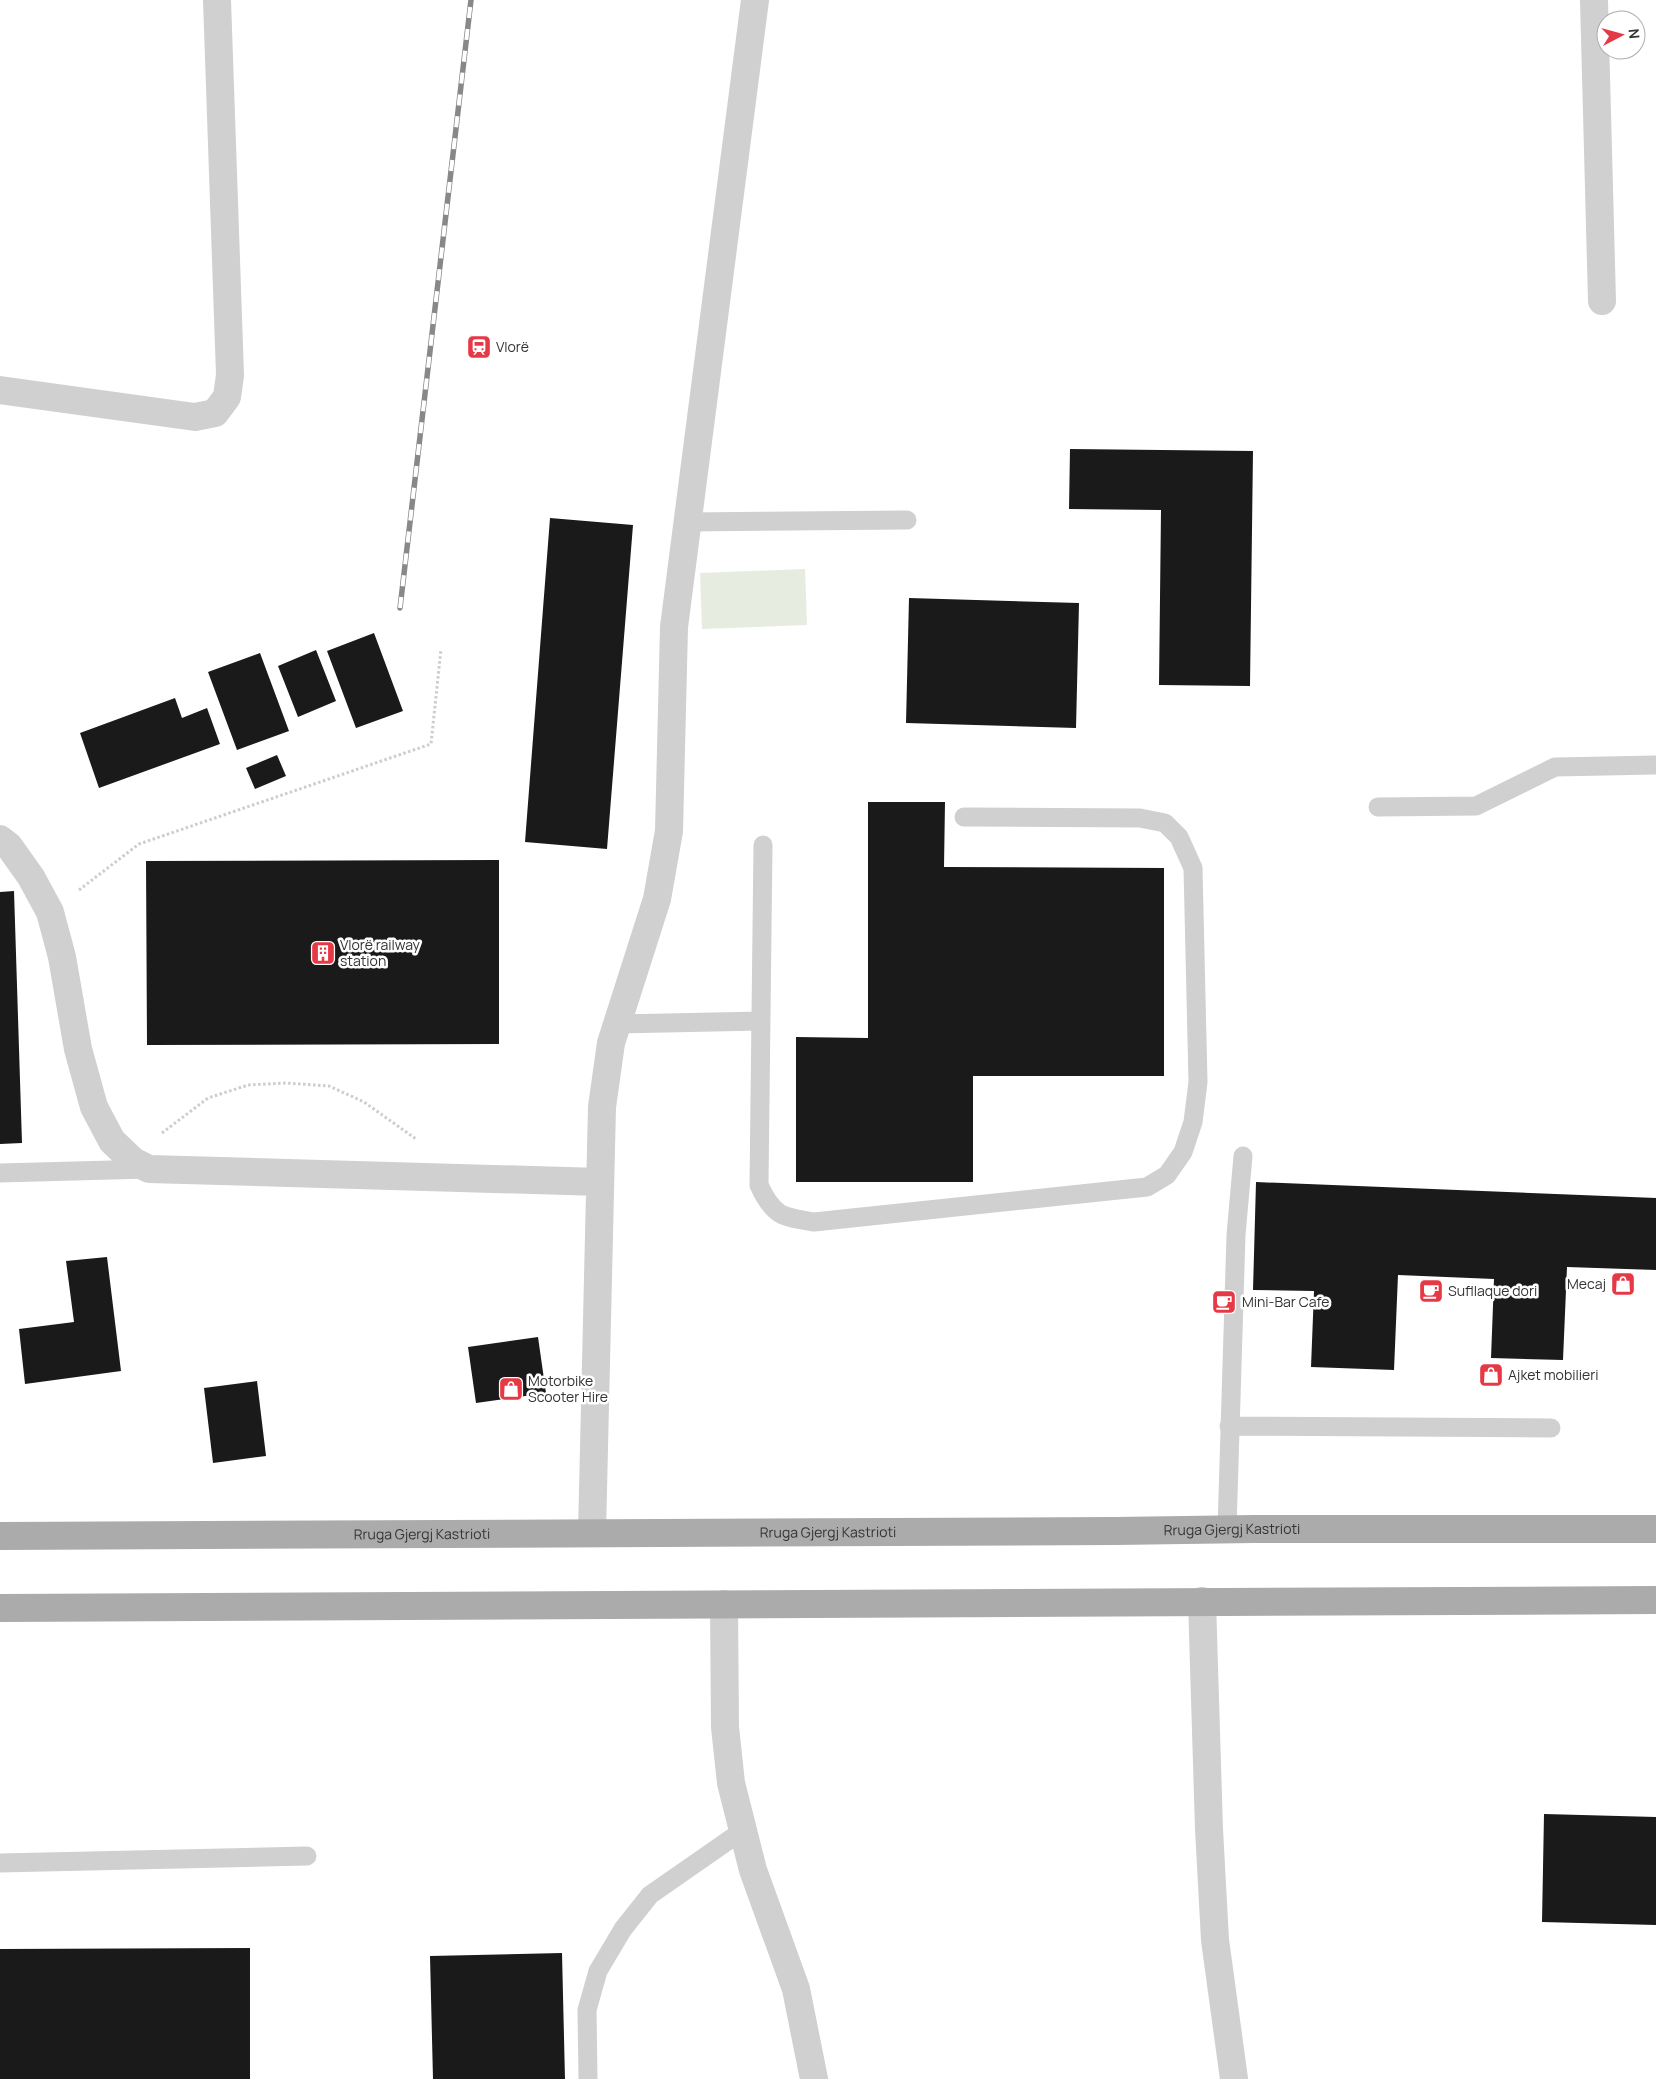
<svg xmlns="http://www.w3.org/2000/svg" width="1656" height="2079" font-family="Manrope,sans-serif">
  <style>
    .green { fill: #e6ecdf }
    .building { fill: #1a1a1a }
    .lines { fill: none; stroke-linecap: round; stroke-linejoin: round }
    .path { stroke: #cdcdcd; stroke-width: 3; stroke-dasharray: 2.5 2.5; stroke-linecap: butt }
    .lane { stroke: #d0d0d0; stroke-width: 19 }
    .street { stroke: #d0d0d0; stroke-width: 28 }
    .primary { stroke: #ababab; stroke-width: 28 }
    .rail-casing { stroke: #888; stroke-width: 5.5 }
    .rail { stroke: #fff; stroke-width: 4; stroke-dasharray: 11; stroke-linecap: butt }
    .labels { text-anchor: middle; stroke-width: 5; stroke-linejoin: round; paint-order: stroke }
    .poi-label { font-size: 14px; fill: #333; stroke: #fff; text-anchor: start }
    .street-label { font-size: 14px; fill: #333; stroke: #fff }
  </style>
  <rect width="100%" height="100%" fill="#fff"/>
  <path class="green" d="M805,569L807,625L702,629L700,573Z"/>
  <path class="building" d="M1070,449L1253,451L1250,686L1159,685L1161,510L1069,509Z
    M550,518L633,525L607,849L525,842Z
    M909,598L1079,603L1076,728L906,723Z
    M374,633L403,711L356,728L327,651Z
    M316,650L336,701L298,717L278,666Z
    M260,653L289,731L237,750L208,672Z
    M175,698L182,718L207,708L220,744L99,788L80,733Z
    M277,755L286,776L255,789L246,768Z
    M868,802H945L944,867L1164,868V1076H973V1182H796V1037L868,1038Z
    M499,860V1044L147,1045L146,861Z
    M14,891L22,1143L0,1144V892Z
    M1256,1182L1656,1198V1270L1567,1267L1563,1360L1491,1358L1494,1279L1398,1275L1394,1370L1311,1367L1314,1291L1253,1290Z
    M107,1257L121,1371L25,1384L19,1329L74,1322L66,1261Z
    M538,1337L546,1393L476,1403L468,1347Z
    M257,1381L266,1456L213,1463L204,1388Z
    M1544,1814L1656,1817V1925L1542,1922Z
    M250,1948V2079H0V1949Z
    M562,1953L565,2079H433L430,1956Z"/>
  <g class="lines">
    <path class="path" d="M79,890L139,844L431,744L441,649
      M162,1133L208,1098L248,1085L286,1083L329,1086L364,1102L416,1139"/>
    <path class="lane" d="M687,522L907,520
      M1378,807L1476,806L1555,767L1656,765
      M763,845L759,1185C773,1216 782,1217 814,1222L1147,1187L1167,1175L1183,1152L1193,1122L1198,1082L1193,868L1179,837L1165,823L1140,818L964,817
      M618,1024L761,1021
      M0,1173L149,1169
      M1229,1426L1551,1428
      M1227,1529L1236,1235L1243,1156
      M0,1863L307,1856
      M588,2079L587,2010L598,1971L623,1929L650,1895L742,1831"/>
    <path class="street" d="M1594,0L1602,301
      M0,390L195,417L215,413L227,397L230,375L217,0
      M0,839L9,846L31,877L50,912L62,957L78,1049L94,1107L112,1141L133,1161L149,1169L600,1182
      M592,1533L602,1107L611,1043L657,899L669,831L674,627L755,0
      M1202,1601L1209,1829L1215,1940L1234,2079
      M724,1604L725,1727L731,1783L753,1870L796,1989L814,2079"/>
    <g class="primary">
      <path id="s1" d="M0,1536L1115,1531L1254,1529H1656"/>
      <path d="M0,1608L1656,1600"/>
    </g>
    <defs>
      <path id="rail" d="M400,608L471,0"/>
    </defs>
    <use href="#rail" class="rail-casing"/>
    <use href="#rail" class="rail"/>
  </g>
  <defs>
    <symbol id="station-square" viewBox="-11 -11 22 22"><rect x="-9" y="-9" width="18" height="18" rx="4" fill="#e63946" stroke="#fff"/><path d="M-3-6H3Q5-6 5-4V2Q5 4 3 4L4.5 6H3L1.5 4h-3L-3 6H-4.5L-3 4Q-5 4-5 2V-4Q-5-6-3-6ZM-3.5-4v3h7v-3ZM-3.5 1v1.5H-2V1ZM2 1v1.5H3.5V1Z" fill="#fff"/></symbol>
    <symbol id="building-square" viewBox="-11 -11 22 22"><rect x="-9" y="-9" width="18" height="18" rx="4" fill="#e63946" stroke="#fff"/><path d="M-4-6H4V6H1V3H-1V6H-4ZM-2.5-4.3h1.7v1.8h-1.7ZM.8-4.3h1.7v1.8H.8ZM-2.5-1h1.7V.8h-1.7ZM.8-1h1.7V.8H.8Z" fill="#fff"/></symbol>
    <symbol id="shop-square" viewBox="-11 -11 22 22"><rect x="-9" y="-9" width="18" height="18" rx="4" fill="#e63946" stroke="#fff"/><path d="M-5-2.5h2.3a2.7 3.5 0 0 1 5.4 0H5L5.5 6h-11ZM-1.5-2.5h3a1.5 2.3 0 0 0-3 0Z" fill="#fff"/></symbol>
    <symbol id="cafe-square" viewBox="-11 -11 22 22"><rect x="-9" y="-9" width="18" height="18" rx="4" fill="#e63946" stroke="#fff"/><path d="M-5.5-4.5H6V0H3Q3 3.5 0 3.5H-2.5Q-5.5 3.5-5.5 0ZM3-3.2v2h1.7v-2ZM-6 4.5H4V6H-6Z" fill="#fff"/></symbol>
  </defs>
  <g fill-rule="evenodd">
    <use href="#station-square" x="465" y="333" width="28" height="28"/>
    <use href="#building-square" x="309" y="939" width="28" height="28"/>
    <use href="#shop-square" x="1609" y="1270" width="28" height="28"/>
    <use href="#cafe-square" x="1417" y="1277" width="28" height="28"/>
    <use href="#cafe-square" x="1210" y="1288" width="28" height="28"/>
    <use href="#shop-square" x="1477" y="1361" width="28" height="28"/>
    <use href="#shop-square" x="497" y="1375" width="28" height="28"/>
  </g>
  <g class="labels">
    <g class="poi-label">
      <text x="496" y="352">Vlorë</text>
      <text x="340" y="950">Vlorë railway<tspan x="340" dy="16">station</tspan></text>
      <text x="1606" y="1289" text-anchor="end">Mecaj</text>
      <text x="1448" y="1296">Sufllaque dori</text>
      <text x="1242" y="1307">Mini-Bar Cafe</text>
      <text x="1508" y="1380">Ajket mobilieri</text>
      <text x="528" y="1386">Motorbike<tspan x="528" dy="16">Scooter Hire</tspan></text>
    </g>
    <g class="street-label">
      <text dy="5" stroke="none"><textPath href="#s1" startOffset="1232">Rruga Gjergj Kastrioti</textPath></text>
      <text dy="5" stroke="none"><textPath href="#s1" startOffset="828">Rruga Gjergj Kastrioti</textPath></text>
      <text dy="5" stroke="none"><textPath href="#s1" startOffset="422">Rruga Gjergj Kastrioti</textPath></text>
    </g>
  </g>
  <g transform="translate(1621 35) rotate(84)"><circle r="24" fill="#ffffff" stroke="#adadad"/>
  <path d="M0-4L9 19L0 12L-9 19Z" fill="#e63946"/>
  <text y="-8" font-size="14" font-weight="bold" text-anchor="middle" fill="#333333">N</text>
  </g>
</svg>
